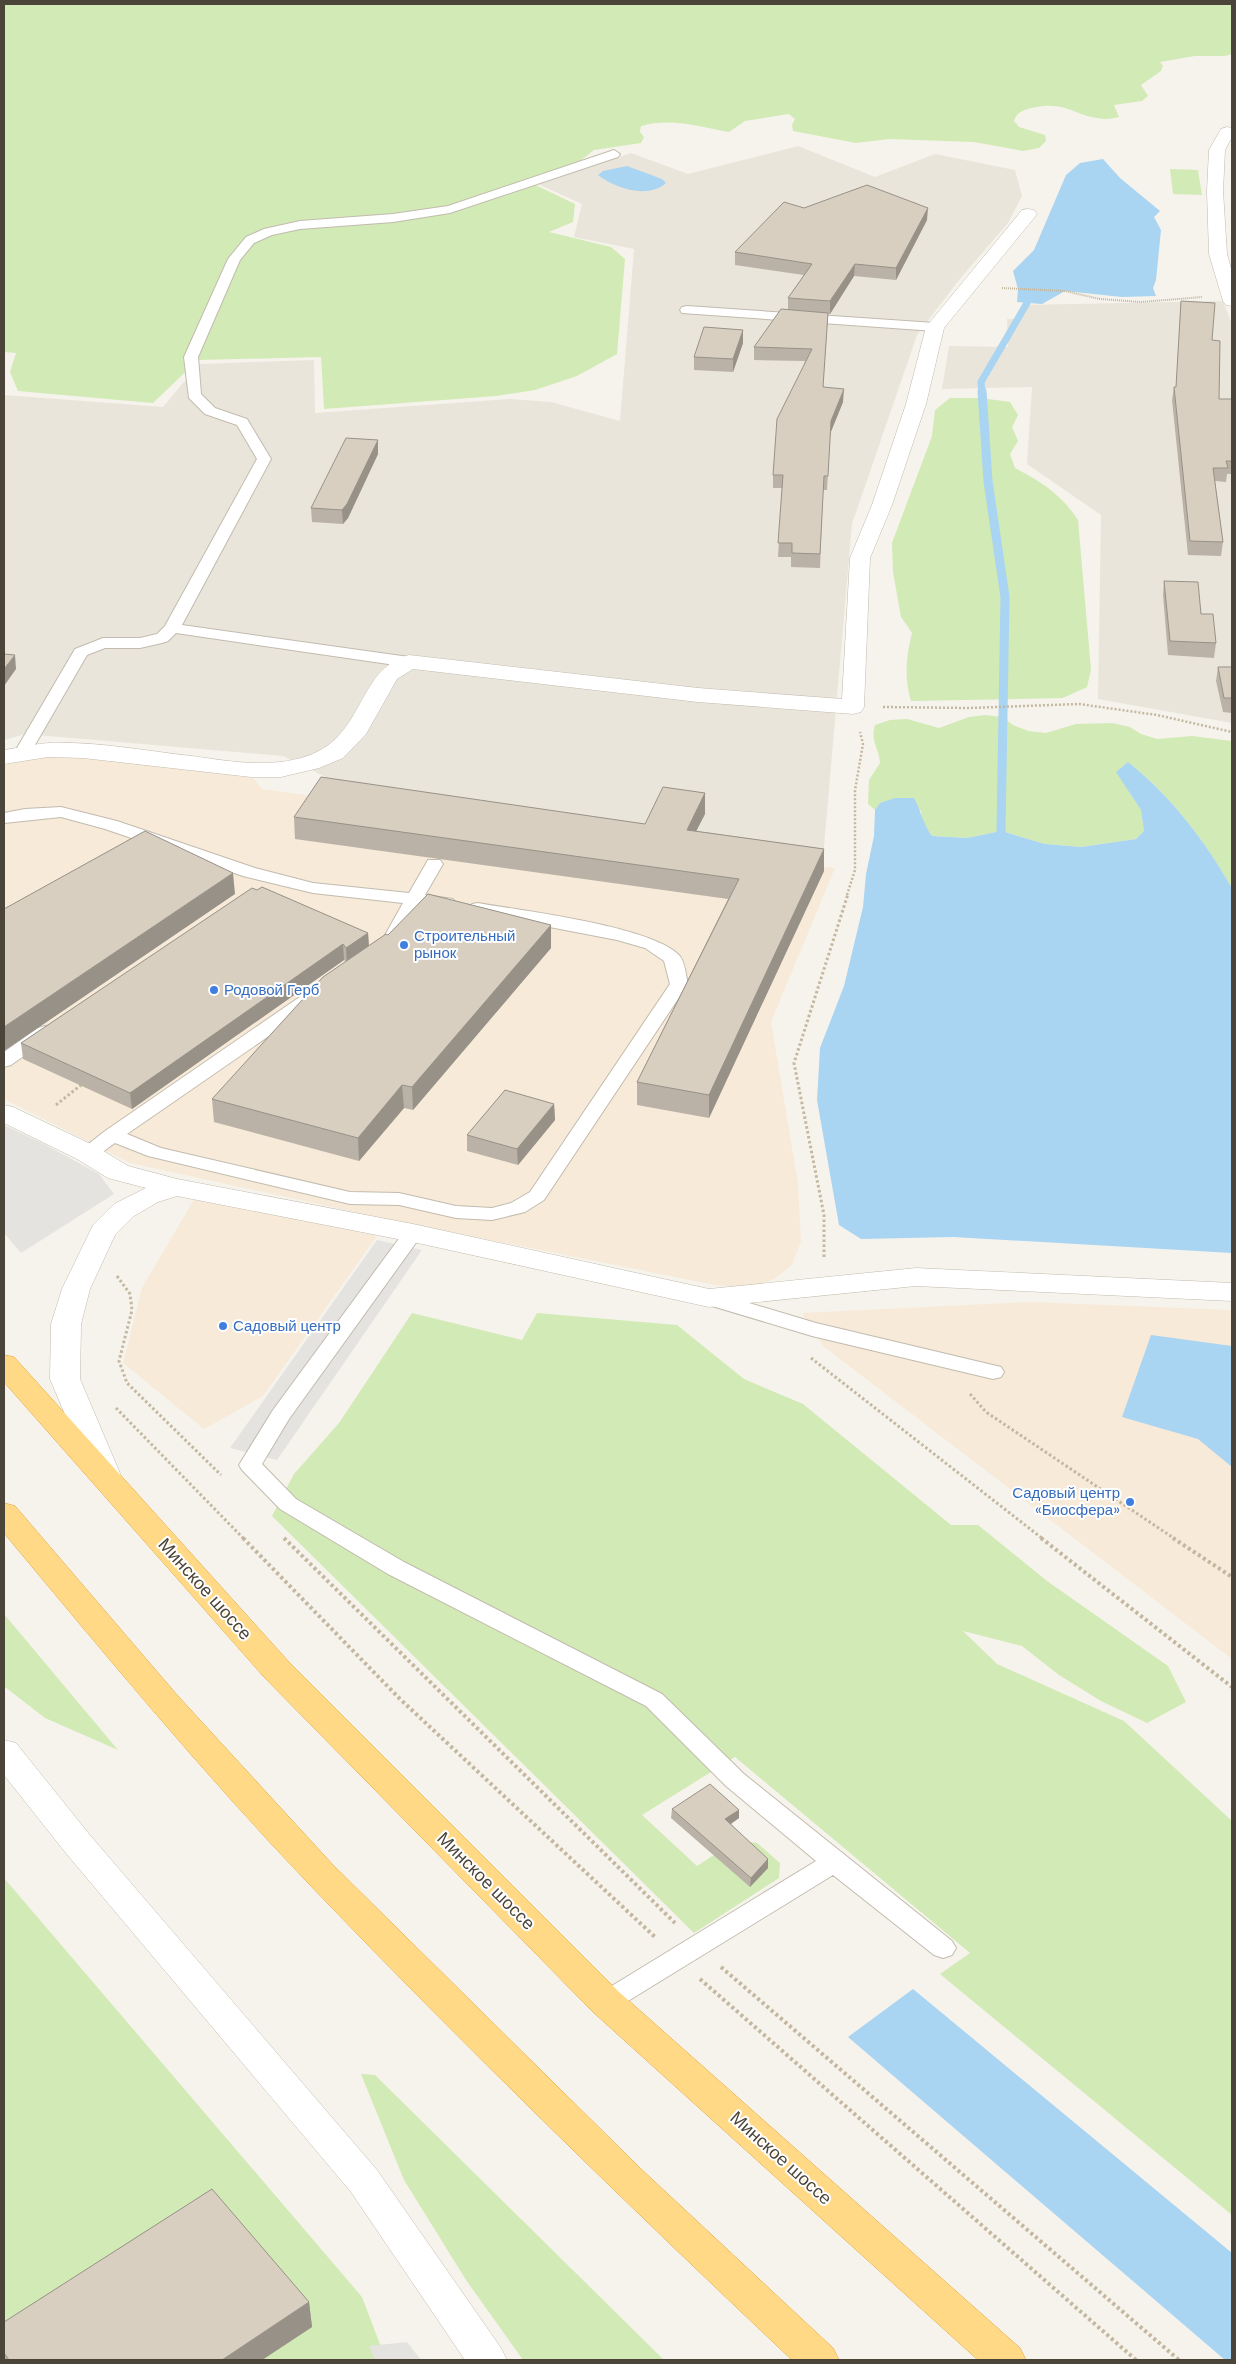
<svg xmlns="http://www.w3.org/2000/svg" width="1236" height="2364" font-family="'DM Sans',sans-serif">
  <style>
    .residential { fill: #eae5da }
    .commercial { fill: #f7ead8 }
    .green { fill: #d2eab5 }
    .parking { fill: #e5e3e0 }
    .water { fill: #a9d4f2 }
    .lines { fill: none; stroke-linecap: round; stroke-linejoin: round }
    .stream-far1 { stroke: #a9d4f2; stroke-width: 7 }
    .stream { stroke: #a9d4f2; stroke-width: 9 }
    .service-casing { stroke: #c2bbae; stroke-width: 2 }
    .minor-casing { stroke: #c2bbae; stroke-width: 1 }
    .trunk-casing { stroke: #e0a43c; stroke-width: 1 }
    .path-far3 { stroke: #c4b79f; stroke-width: 2; stroke-dasharray: 1 1; stroke-linecap: butt }
    .path-far2 { stroke: #c4b79f; stroke-width: 2.5; stroke-dasharray: 2 2; stroke-linecap: butt }
    .path-far1 { stroke: #c4b79f; stroke-width: 3; stroke-dasharray: 2.5 2.5; stroke-linecap: butt }
    .path { stroke: #c4b79f; stroke-width: 4; stroke-dasharray: 3 3; stroke-linecap: butt }
    .service { fill: #fff; fill-rule: evenodd }
    .minor { fill: #fff; fill-rule: evenodd }
    .trunk { fill: #ffd985; fill-rule: evenodd }
    .wall { fill: #bab2a6 }
    .shaded-wall { fill: #979187 }
    .building { fill: #d8cfc1; stroke: #979187 }
    .shop-dot { fill: #3f7fe0; stroke: #fff; stroke-width: 2 }
    .labels { text-anchor: middle; stroke-width: 4; stroke-linejoin: round; paint-order: stroke }
    .shop-label { font-size: 15px; fill: #366cbe; stroke: #fff; text-anchor: start }
    .near-street-label { font-size: 18px; fill: #4b4439; stroke: #fff }
  </style>
  <rect width="100%" height="100%" fill="#f6f3ec"/>
  <path class="residential" d="M798,146L875,177L935,154L1015,170L1022,196L1008,223L959,280L917,335L852,524L823,858L344,786L283,756L25,734L4,740V395L163,407L199,364L314,360L315,413L510,399L551,402L620,421L634,249L574,237L582,204L538,184L631,153L688,174Z
    M1223,301L1232,324V723L1098,699L1101,515L1027,464L1032,387L942,389L949,346L1008,347L1007,319H1016L1024,305Z"/>
  <path class="commercial" d="M67,755L253,778L262,789L835,868L771,1022L798,1184L801,1242L791,1266L774,1279L748,1288L715,1285L410,1224L130,1163L4,1099V765L43,756Z
    M196,1196L377,1236L263,1396L204,1429L123,1363L142,1288Z
    M1030,1302L1232,1310V1659L823,1346L802,1313Z"/>
  <path class="green" d="M4,4H1232V54L1225,56H1195L1160,62L1163,66L1161,71L1141,85L1148,96L1142,101L1114,105L1119,117C1115,118 1109,119 1104,119C1074,117 1067,100 1032,108C1023,110 1017,112 1014,121L1019,127L1045,135L1046,141L1039,148L1023,151L974,142L889,139L856,143L793,131L792,125L795,119L789,114L745,121L729,132C701,127 671,117 641,126L640,132L644,137L641,143L594,150L580,161L525,180L575,204L573,222L549,232L611,247L625,259L617,354L577,376L535,390L496,396L324,409L321,357L198,360L153,403L18,391L10,372L16,353L4,352Z
    M1170,169L1198,170L1202,195L1173,194Z
    M950,398H981L1010,402L1018,415L1012,427L1018,441L1010,454L1015,468C1040,481 1062,495 1078,520L1091,670L1087,687L1063,698L911,701C904,678 906,656 912,633L901,617L893,572L892,543L932,436L935,410Z
    M985,715L1002,717L1013,725L1028,731L1046,733L1076,724L1112,723L1130,727L1141,734L1157,739L1192,736L1232,741V888C1205,841 1171,796 1128,762L1117,772L1141,810L1144,831L1136,839L1081,847L1045,844L1001,831L967,838L932,836L923,824L921,811L880,803L875,810L868,804L869,780L880,763C879,748 870,741 875,725L890,720L907,719L939,728L969,717Z
    M412,1313L522,1340L537,1313L677,1325L744,1379L803,1404L951,1525H978L1047,1581L1168,1666L1186,1702L1147,1723L1101,1701L1059,1675L1022,1646L963,1631L997,1664L1124,1721L1232,1821V2215L940,1974L970,1953L735,1757L642,1815L697,1866L737,1840L757,1843L780,1863L779,1878L694,1933L272,1516L294,1474L339,1423Z
    M4,1614L118,1750L45,1718L5,1687Z
    M4,1878L362,2297L386,2360H4Z
    M361,2074L375,2075L664,2360H523L466,2280L404,2180Z"/>
  <path class="parking" d="M4,1125L44,1144L99,1174L114,1194L21,1253L4,1233Z
    M377,1240L422,1250L277,1460L230,1448Z
    M407,2342L421,2360H375L369,2346Z"/>
  <path class="water" d="M1103,159L1120,178L1160,211L1154,217L1161,230L1156,280L1153,288L1156,296L1122,297L1065,291L1042,304L1017,302L1018,289L1013,271L1034,250L1066,175L1080,163Z
    M627,166L662,179L666,183C647,200 613,187 598,175L603,171Z
    M1128,762C1171,796 1205,841 1232,888V1253L953,1237L861,1239L839,1225L817,1100L820,1048L844,986L863,907L866,874L874,836L875,810L880,803L895,798H914C921,811 923,824 932,836L967,838L1001,831L1045,844L1081,847L1136,839L1144,831L1141,810L1116,772Z
    M1151,1335L1232,1346V1467L1198,1439L1122,1417Z
    M913,1989L1232,2253V2360H1225L848,2037Z"/>
  <g class="lines">
    <path class="stream-far1" d="M982,393L981,382L1027,303"/>
    <path class="stream" d="M982,391L988,481L1005,597L1001,831L1005,844"/>
    <defs>
      <path id="service" d="M614,150L620,154L618,157L450,213L393,222L300,229L272,235L254,243L240,260L198,357L201,394L215,408L247,419L271,459L182,625L409,657L417,662L415,665L409,667L176,633L168,641L162,643L140,648H105L87,655L28,757H16L14,753L75,649L103,638H140L157,634L165,626L257,459L237,425L205,414L189,398L184,357L228,259L246,237L264,229L300,221L393,214L448,206Z
        M687,306L935,323L942,327L935,331L682,313L680,310L682,307Z
        M61,807L117,821L255,868L313,883L409,893L428,860H440L443,864L425,895L453,899L456,903L453,907L447,908L420,905L395,948H383L380,944L403,903L313,893L243,876L105,829L61,817L4,823V813L25,809Z
        M478,903C523,911 650,926 679,955C685,961 686,976 688,984L544,1200L525,1212L492,1220L456,1218L399,1205L350,1204L148,1156L115,1143C103,1151 94,1161 80,1157L77,1153L105,1131L307,992H321L323,996L321,1000L127,1134L161,1148L350,1192L399,1193L456,1206L492,1208L511,1203L530,1192L670,984L664,961L645,948L617,940L472,912L469,908L472,904Z
        M45,1026L52,1028L54,1032L52,1036L11,1065L4,1067V1052L38,1028Z
        M413,1227L420,1229L423,1233L289,1419L262,1464L296,1499L404,1562L662,1694L744,1774L952,1941L956,1948L952,1955L943,1958L934,1955L833,1875L615,2009L606,2012L597,2009L593,2002L597,1995L816,1861L726,1786L646,1706L388,1574L280,1509L242,1470L239,1465L273,1410L406,1229Z
        M709,1291L816,1323L1001,1367L1004,1372L1001,1377L993,1379L812,1336L702,1303L699,1298L702,1293Z"/>
      <path id="minor" d="M1227,127L1232,128V137L1225,150L1223,191L1227,254L1232,272V306L1226,305L1223,301L1209,254L1207,191L1209,150L1221,129Z
        M1028,209L1034,210L1037,214L1034,218L944,328L926,404L892,505L870,558L864,707L861,712L853,714L698,702L413,669L397,679L366,734L343,758L319,768L281,777H251L83,758L48,757L4,764V750C18,748 34,744 49,743C96,741 145,751 192,756C228,761 265,768 301,758C366,741 355,669 409,655L698,688L842,699L850,558L872,505L906,404L926,327L1022,210Z
        M4,1105L13,1107L97,1147L128,1166L177,1179L413,1224L709,1289L916,1268L1232,1283V1301L916,1286L709,1307L413,1242L177,1196L158,1202L134,1216L115,1235L90,1289L81,1324L80,1379L122,1478L118,1485L107,1488L96,1485L92,1478L50,1379L51,1324L62,1289L93,1225L114,1204L146,1188L108,1178L77,1159L4,1123Z
        M4,1740L16,1743L89,1834L377,2170L501,2348L507,2360H465L351,2192L65,1852L4,1775Z"/>
      <path id="trunk" d="M4,1355L14,1357L288,1661L619,1992L1020,2348L1026,2360H978L593,2012L264,1677L4,1382Z
        M4,1503L15,1506L177,1695L333,1865L640,2168L833,2348L839,2360H792C628,2205 465,2047 309,1884C202,1772 103,1652 4,1533Z"/>
    </defs>
    <use href="#service" class="service-casing"/>
    <use href="#minor" class="minor-casing"/>
    <use href="#trunk" class="trunk-casing"/>
    <path class="path-far3" d="M1002,288L1065,291L1100,299L1141,302L1202,297"/>
    <path class="path-far2" d="M883,707L969,708L1079,704L1157,715L1232,732
      M847,895L855,870V790L863,744L860,732"/>
    <path class="path-far1" d="M56,1105L81,1085
      M824,1257V1215L794,1063L848,894
      M117,1276L130,1294L132,1310L119,1361L127,1383L221,1475
      M811,1358L1043,1539
      M970,1394L986,1412L1175,1539
      M116,1408L244,1539"/>
    <path class="path" d="M243,1538L400,1699L655,1937
      M284,1538L675,1923
      M1041,1538L1232,1687
      M1173,1538L1232,1577
      M721,1967L1179,2360
      M700,1979L1136,2360"/>
    <use href="#service" class="service"/>
    <use href="#minor" class="minor"/>
    <use href="#trunk" class="trunk"/>
  </g>
  <path class="wall" d="M804,208L927,220L896,280L854,276L830,314H828L823,387L843,402L830,434L827,490H823L820,568L791,567V557H778L782,488H773V475L805,361L754,360V347L788,310V298L804,275L735,265V252Z
    M1181,301L1212,340L1219,399H1232V474H1227L1226,482L1215,481L1223,542L1221,556L1188,555L1172,400L1174,387H1176Z
    M743,343L733,372L694,370V357Z
    M378,454L348,518L343,524L312,522L311,508Z
    M1164,581L1201,614L1216,643L1214,658L1168,655L1163,595Z
    M1218,667H1232V713L1223,712L1216,681Z
    M705,793V814L696,831L824,849V871L709,1118L637,1105V1082L728,899L295,839L294,817L645,824Z
    M257,890L368,933L369,946L388,935L551,925V948L413,1110L404,1108L359,1161L214,1122L212,1099L346,962L344,960L132,1109L23,1059L21,1043Z
    M554,1104L555,1120L518,1165L467,1151V1135Z
    M672,1809L739,1810V1818L731,1824L768,1868L750,1887L671,1818Z
    M309,2302L312,2327L262,2360H4V2322Z"/>
  <path class="shaded-wall" d="M928,208L927,220L896,280V268Z
    M855,264L854,276L830,314V301Z
    M743,330V343L733,372V359Z
    M844,389L843,402L830,434L827,490L831,421Z
    M378,440V454L348,518L343,524L342,510Z
    M15,655L16,669L4,686V669Z
    M705,793V814L686,851L687,830Z
    M824,849V871L709,1118V1095Z
    M233,873L235,894L4,1051V1027Z
    M551,925V948L413,1110L412,1087Z
    M368,933L369,949L347,964L346,948Z
    M343,944L344,960L132,1109L130,1093Z
    M402,1085L404,1108L359,1161L358,1138Z
    M554,1104L555,1120L518,1165L517,1149Z
    M739,1810V1818L725,1828V1819Z
    M768,1859V1868L750,1887L751,1878Z
    M309,2302L312,2327L262,2360H222Z"/>
  <path class="building" d="M867,185L928,208L896,268L855,264L830,301L788,298L812,264L735,252L784,202L804,208Z
    M1181,301L1215,303L1212,340L1220,341L1219,399H1232V461H1226L1228,468H1213L1223,542L1190,541L1174,387H1176Z
    M781,309L828,313L823,387L844,389L831,421L828,476H824L820,554L792,553V543H778L783,475H773L777,419L812,349L754,347Z
    M704,327L743,330L733,359L694,357Z
    M346,438L378,440L347,504L342,510L311,508Z
    M1164,581L1198,582L1201,614H1213L1216,643L1170,641Z
    M4,654L15,655L4,669Z
    M1218,667H1232V698H1224Z
    M321,777L645,824L663,787L705,793L687,830L824,849L709,1095L637,1082L739,879L294,817Z
    M145,831L233,873L4,1027V909Z
    M262,887L368,933L346,948L343,944L130,1093L21,1043L252,888L257,890Z
    M428,894L551,925L412,1087L402,1085L358,1138L212,1099L323,977L386,934L388,935Z
    M505,1090L554,1104L517,1149L467,1135Z
    M710,1784L739,1810L725,1819L768,1859L751,1878L672,1809Z
    M212,2189L309,2302L222,2360H9L4,2353V2322Z"/>
  <g class="shop-dot">
    <circle cx="404" cy="945" r="5"/>
    <circle cx="214" cy="990" r="5"/>
    <circle cx="223" cy="1326" r="5"/>
    <circle cx="1130" cy="1502" r="5"/>
  </g>
  <g class="labels">
    <g class="shop-label">
      <text x="414" y="941">Строительный<tspan x="414" dy="17">рынок</tspan></text>
      <text x="224" y="995">Родовой Герб</text>
      <text x="233" y="1331">Садовый центр</text>
      <text x="1120" y="1498" text-anchor="end">Садовый центр<tspan x="1120" dy="17">«Биосфера»</tspan></text>
    </g>
    <g class="near-street-label">
      <text transform="translate(205 1589) rotate(48)" y="6">Минское шоссе</text>
      <text transform="translate(486 1881) rotate(45)" y="6">Минское шоссе</text>
      <text transform="translate(781 2158) rotate(42)" y="6">Минское шоссе</text>
    </g>
  </g>
  <rect width="1236" height="2364" fill="none" stroke="#4b4439" stroke-width="10"/>
</svg>
